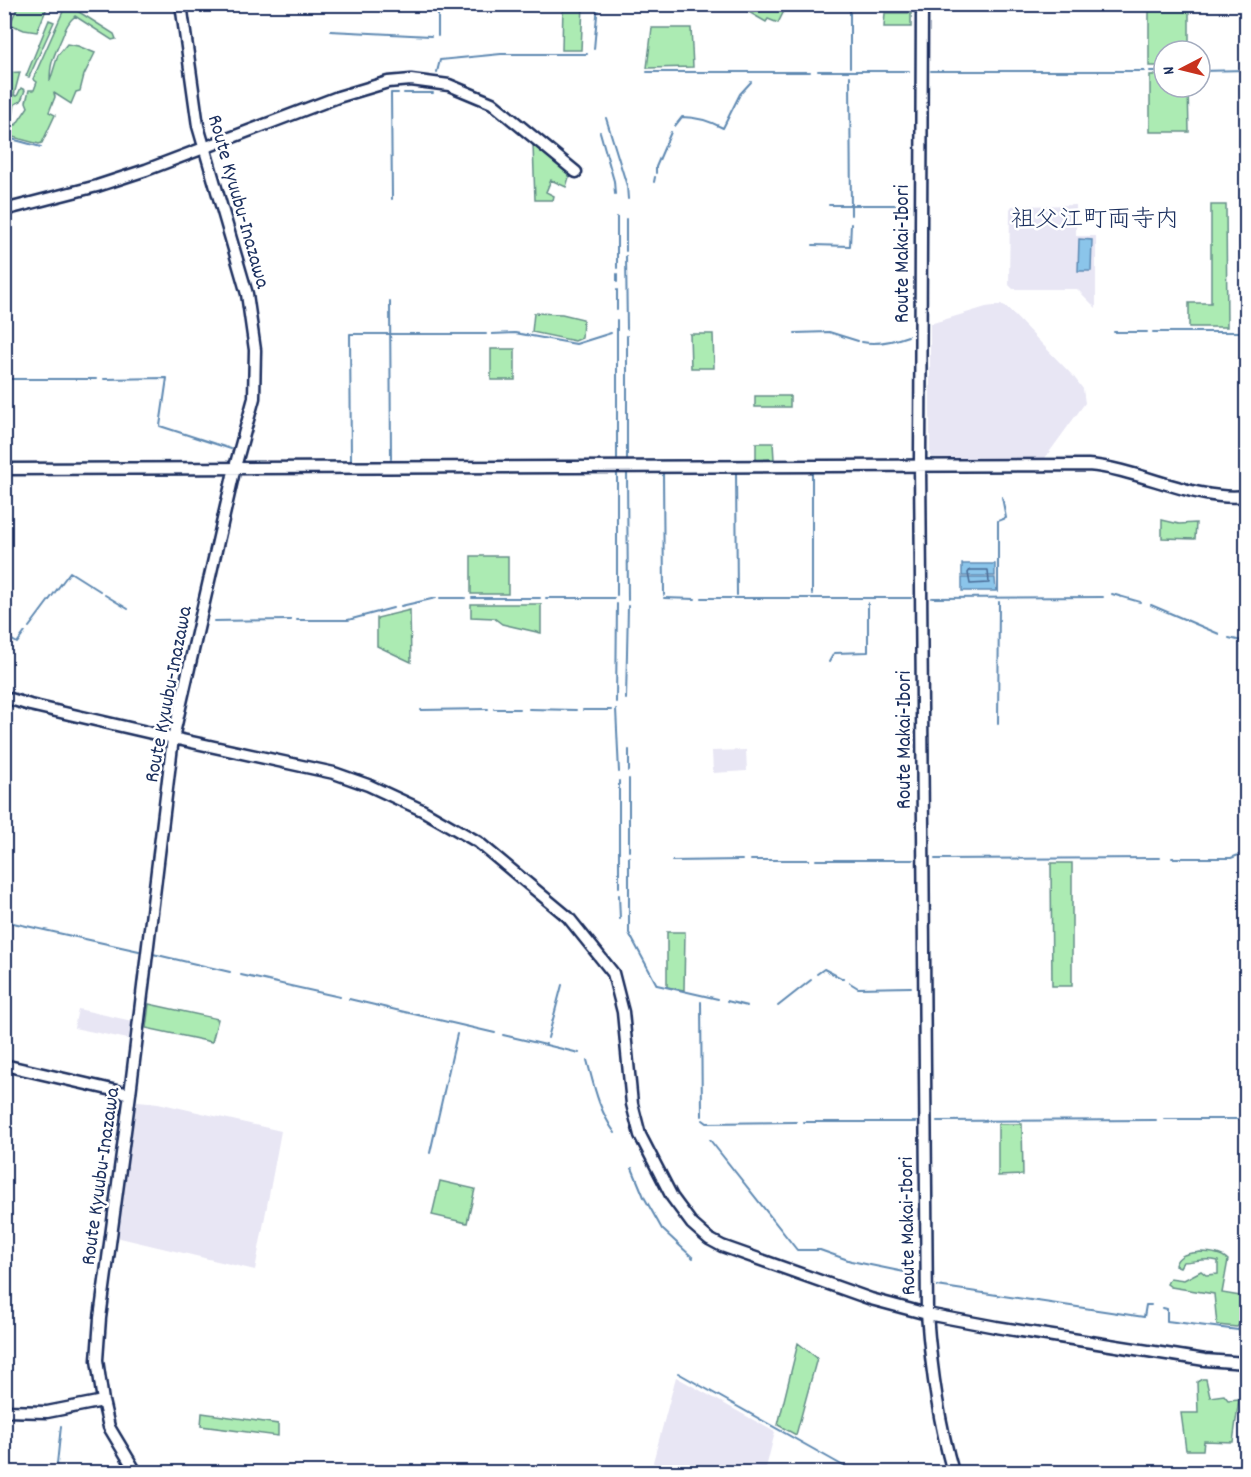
<svg xmlns="http://www.w3.org/2000/svg" width="1251" height="1477" font-family="Dekko,'Klee One',sans-serif">
  <style>
    .built { fill: #e8e6f4 }
    .green { fill: #acebb3; stroke: #648d88; stroke-width: 1.5 }
    .water { fill: #8bc5ea; stroke: #5e89b2; stroke-width: 1.5 }
    .lines { fill: none; stroke-linecap: round; stroke-linejoin: round }
    .shore { stroke: #486b96; stroke-width: 1.5 }
    .stream { stroke: #5e89b2; stroke-width: 2 }
    .secondary-casing { stroke: #1b2f5e; stroke-width: 15 }
    .secondary { stroke: #fff; stroke-width: 10 }
    .labels { text-anchor: middle; stroke-width: 5; stroke-linejoin: round; paint-order: stroke }
    .street-label { font-size: 21px; fill: #1b2f5e; stroke: #fff }
    .quarter-label { font-size: 24px; fill: #1b2f5e; stroke: #fff }
  </style>
  <rect width="100%" height="100%" fill="#fff"/>
  <filter id="ink" filterUnits="userSpaceOnUse"><feTurbulence type="fractalNoise" baseFrequency=".0167" numOctaves="2"/><feDisplacementMap in="SourceGraphic" scale="12" xChannelSelector="R" yChannelSelector="G"/><feConvolveMatrix kernelMatrix="1 2 1 2 8 2 1 2 1" color-interpolation-filters="sRGB"/></filter>
  <g filter="url(#ink)">
    <path class="built" d="M1076,205V236H1096V308L1077,289H1013L1009,285L1010,209L1012,206Z
      M1001,305L1007,308L1074,377L1083,389L1085,403L1045,458H932L930,456V324L986,307Z
      M746,750L747,771L713,773L712,751Z
      M78,1009L132,1021L128,1039L74,1028Z
      M138,1101L158,1103L281,1131L255,1270L120,1238L118,1235L136,1103Z
      M676,1377L775,1432L765,1472H679L654,1464L653,1462Z"/>
    <path class="green" d="M19,4L48,5L37,32L24,30L10,24Z
      M68,5L114,34L116,39L112,40L75,16C65,25 65,32 60,42C53,58 50,63 50,81L58,55L67,44L78,46L95,53L84,75L80,91L76,92L71,104L54,93L55,97L49,112L55,115L42,143L39,144L5,135V73L20,72L14,95L17,96L21,88L25,90L21,101L15,104L12,123L16,125L28,107L26,102L29,90H34L37,82L33,79L65,7Z
      M563,5H583L581,50H562Z
      M748,5H754L756,8L760,10L763,5H787L778,23L768,19L766,22L747,11Z
      M1149,5H1189V51H1164V66H1149Z
      M885,13H911V27H884Z
      M49,20L54,22L29,77L26,76Z
      M652,28H691L693,67L647,68Z
      M1150,75H1164V87H1188L1189,132H1150Z
      M533,145L570,174L566,187L551,180L546,192L554,196L553,200H535Z
      M1211,205H1226L1227,327H1189V303H1211Z
      M534,313L562,314L583,319L582,338L575,341L532,332Z
      M690,334H713L714,368H691Z
      M491,349H515V380H491Z
      M755,396H790V407H755Z
      M756,443H773L774,459L756,460Z
      M1162,520L1179,524L1196,523L1195,539L1162,538Z
      M471,556H508V594H471Z
      M471,604H541V633L502,624L494,618L471,617Z
      M410,610L411,662L377,646V618Z
      M1051,863H1072V986H1052Z
      M667,932H685L684,990L667,987Z
      M149,1004L218,1019L212,1042L146,1028Z
      M998,1124H1022L1023,1175L998,1176Z
      M440,1181L475,1189L467,1223L432,1215Z
      M1200,1252C1210,1252 1221,1253 1228,1260L1222,1293L1246,1297V1316L1237,1327L1217,1325L1214,1294L1171,1287L1167,1284L1170,1278L1184,1280L1201,1271L1206,1275L1218,1274V1261C1203,1257 1197,1262 1183,1262L1180,1267L1175,1265C1179,1253 1189,1254 1200,1252Z
      M798,1343L817,1358L796,1435L778,1425Z
      M1202,1379H1206L1210,1397L1224,1395L1228,1400L1239,1399L1233,1442L1204,1441L1203,1450H1186L1181,1413H1198L1197,1382Z
      M202,1413L278,1424V1436L201,1426Z"/>
    <path class="water" d="M1079,239L1092,240L1091,271H1078Z
      M962,564H995V576H962Z
      M962,578H995L996,591H962Z"/>
    <g class="lines">
      <path class="shore" d="M970,570H988L989,583L970,584L968,573Z"/>
      <path class="stream" d="M438,4V36
        M330,31L431,36
        M594,49L598,4
        M850,67V4
        M818,71H909
        M931,71H1144
        M1150,71H1164
        M1200,71L1246,70
        M437,72L440,60L501,54H587
        M647,72H810
        M850,76L851,215
        M404,93H433
        M606,118L627,186L628,199
        M675,126L682,117C697,117 710,121 723,128L740,94L751,82
        M600,132L614,181L615,194
        M4,137L41,147
        M656,173V167L671,132
        M654,182L655,177
        M392,199L391,93H398
        M829,205H909
        M617,217V268
        M626,219V251
        M813,245L850,246L851,224
        M626,256L627,329
        M617,282V274
        M617,290V310
        M390,301L391,459
        M1114,332H1147
        M1153,332H1246
        M795,333L829,332L858,341
        M492,334L515,333L576,344L611,333
        M627,336V459
        M862,342C877,345 894,341 908,336
        M4,379H96
        M104,379L167,378L160,426L231,449
        M617,459V320
        M351,460L350,334H486
        M245,462H298
        M304,462H312
        M318,462H345
        M736,471L737,595
        M627,472L628,600
        M663,472L664,595
        M617,473V595
        M998,592V521L1006,518L1002,497
        M812,594V471
        M1112,594L1140,602
        M105,595L128,609
        M440,598H465
        M472,598H540
        M546,598H614
        M664,598L695,599
        M702,598H911
        M932,598L1103,597
        M1151,605L1219,634
        M401,606L436,598
        M297,620H348L393,608
        M214,621L291,620
        M29,627L70,572L100,591
        M4,635L17,643L25,632
        M1229,638L1246,642
        M1242,646L1244,744
        M829,662L834,653L868,652V603
        M626,699L628,606
        M616,702L617,604
        M494,709H519
        M529,709L576,710
        M616,709L619,772
        M421,710L488,709
        M583,710H611
        M998,724L999,602
        M629,750V771
        M629,779V851
        M619,781V887
        M629,857V933L657,985L718,999
        M1172,858H1231L1246,852
        M935,859L1160,858
        M751,860H809
        M816,860H913
        M672,861L742,860
        M619,895L620,919
        M4,921L139,951
        M153,954L230,972
        M817,974L824,969L843,979
        M241,975L340,997
        M850,983L858,988L911,987
        M4,991L11,992L7,1013
        M349,999L495,1033
        M727,1001L747,1006
        M701,1002L702,1116
        M778,1006L811,980
        M503,1035L546,1045V1044
        M548,1038L562,985
        M546,1045L579,1053
        M587,1060C594,1086 599,1111 615,1133
        M1164,1119H1246
        M703,1120L707,1123L796,1122
        M937,1121L1156,1120
        M804,1122H916
        M710,1140L797,1250H820L851,1261L914,1274
        M430,1153L457,1034
        M632,1168L644,1197L662,1229L693,1258
        M937,1286L1144,1317L1146,1305H1151
        M1163,1308L1167,1309V1321L1238,1330L1246,1320
        M678,1373L847,1468L860,1472
        M57,1464L61,1426"/>
      <defs>
        <path id="secondary" d="M922,4L920,464L927,1314C931,1368 938,1420 953,1472
          M4,210L97,186L146,170L338,97L388,82L411,80L449,85L492,103L576,172
          M4,469L1088,465C1140,469 1195,502 1246,496
          M4,697L30,705L173,738L334,773L368,785L422,810L478,842L568,917L613,973L623,1012L632,1104L640,1135L672,1197L692,1224L709,1239L722,1246L871,1299L927,1314L996,1327L1205,1360L1246,1363
          M4,1065L130,1094
          M4,1411L47,1412L103,1401
          M136,1472L109,1427L103,1401L97,1360L100,1318L130,1094L173,738L235,467L254,398L255,350L247,294L198,126L181,4"/>
      </defs>
      <use href="#secondary" class="secondary-casing"/>
      <use href="#secondary" class="secondary"/>
    </g>
  </g>
  <g class="labels">
    <g class="street-label">
      <text transform="translate(240 201) rotate(74)" y="7">Route Kyuubu-Inazawa</text>
      <text transform="translate(901 254) rotate(-90)" y="7">Route Makai-Ibori</text>
      <text transform="translate(167 694) rotate(-79)" y="7">Route Kyuubu-Inazawa</text>
      <text transform="translate(903 740) rotate(-90)" y="7">Route Makai-Ibori</text>
      <text transform="translate(99 1176) rotate(-82)" y="7">Route Kyuubu-Inazawa</text>
      <text transform="translate(906 1226) rotate(-91)" y="7">Route Makai-Ibori</text>
    </g>
    <g class="quarter-label">
      <text x="1095" y="226">祖父江町両寺内</text>
    </g>
  </g>
  <rect width="1251" height="1477" fill="none" stroke="#fff" stroke-width="24"/>
  <rect x="12" y="12" width="1227" height="1453" fill="none" stroke="#1b2f5e" stroke-width="2" filter="url(#ink)"/>
  <g transform="translate(1182 69) rotate(263)"><circle r="28" fill="#ffffff" stroke="#a4acbf" stroke-width="1.5"/>
  <path d="M0-4.5L10 22L0 15L-10 22Z" fill="#c8321e"/>
  <text y="-9" font-size="16" font-weight="bold" text-anchor="middle" fill="#1b2f5e">N</text>
  </g>
</svg>
